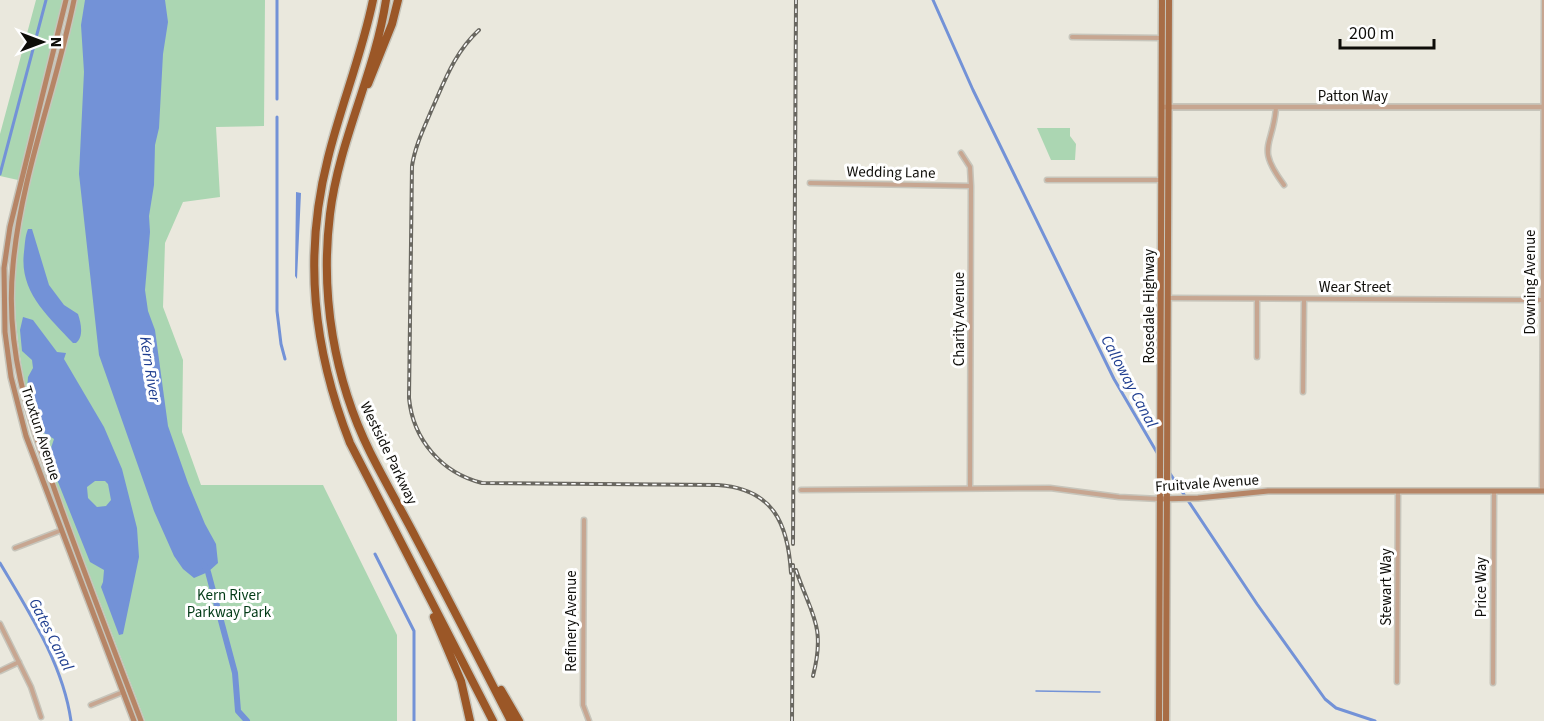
<svg xmlns="http://www.w3.org/2000/svg" width="1544" height="721" font-family="'Source Sans 3',sans-serif">
  <style>
    .green { fill: #abd6b2 }
    .water { fill: #7392d7; fill-rule: evenodd }
    .lines { fill: none; stroke-linecap: round; stroke-linejoin: round }
    .stream { stroke: #7392d7; stroke-width: 1.5 }
    .canal { stroke: #7392d7; stroke-width: 3 }
    .river { stroke: #7392d7; stroke-width: 6 }
    .minor-casing { stroke: #c7c5bb; stroke-width: 7 }
    .tertiary-casing { stroke: #c7c5bb; stroke-width: 8 }
    .secondary-casing { stroke: #c7c5bb; stroke-width: 8 }
    .primary-casing { stroke: #c7c5bb; stroke-width: 9 }
    .motorway-casing { stroke: #c7c5bb; stroke-width: 11 }
    .minor { stroke: #c7a691; stroke-width: 4 }
    .tertiary { stroke: #c7a691; stroke-width: 4.5 }
    .secondary { stroke: #b68566; stroke-width: 5 }
    .primary { stroke: #a86d46; stroke-width: 6 }
    .motorway { stroke: #9b5727; stroke-width: 8 }
    .rail-casing { stroke: #696760; stroke-width: 4 }
    .rail { stroke: #fff; stroke-width: 1.5; stroke-dasharray: 4.5; stroke-linecap: butt }
    .labels { text-anchor: middle; stroke-width: 6; stroke-linejoin: round; paint-order: stroke }
    .street-label { font-size: 15px; fill: #0e0d09; stroke: #fff }
    .park-label { font-size: 15px; fill: #023a16; stroke: #fff }
    .water-label { font-size: 16px; font-style: italic; fill: #203f90; stroke: #fff }
  </style>
  <rect width="100%" height="100%" fill="#eae8dd"/>
  <path class="green" d="M36,0H64L18,180L0,176V134Z
    M76,0H265L264,126L216,127L220,197L183,202L165,243L163,307L183,360L182,432L201,485H323L397,635V721H145L40,445C21,381 11,320 16,252C19,221 28,189 36,159C49,106 65,53 76,0Z
    M1037,128H1070V136L1076,144L1075,160H1051Z"/>
  <path class="water" d="M85,0H165L168,22L163,54L159,128L155,145L154,185L149,216L150,232L145,290L148,311L155,330L168,426L188,483L205,524L216,544L218,563L208,572L194,578L183,569L174,556L154,511L99,355L79,174L84,72L81,25Z
    M296,192L301,193L297,279L295,276Z
    M28,229H32L49,285L64,305L78,314C81,323 84,337 76,343H73C48,316 19,292 24,252C25,244 25,236 28,229Z
    M23,317L33,320L57,352L66,353L64,359L104,427L122,469L137,528L139,557L123,634L119,635L101,587L103,582L104,570L90,562L48,457L54,439L39,430L27,390L28,377L33,368L32,360L22,351L20,330ZM95,481H105L108,484L111,500L106,506L97,507L88,498L87,487Z"/>
  <g class="lines">
    <path class="stream" d="M1036,691L1100,692"/>
    <path class="canal" d="M933,0L973,90L1114,379L1159,456
      M277,99V0
      M277,117V311L281,344L285,359
      M0,174L46,0
      M1169,472L1257,604L1325,699L1336,708L1375,721
      M375,554L414,631V721
      M0,563C29,612 63,664 71,721"/>
    <path class="river" d="M204,565L208,572L235,673L238,711L247,721"/>
    <defs>
      <path id="minor" d="M1072,37L1161,38
        M1276,108C1273,147 1255,146 1284,185
        M961,153L970,167L971,186L970,488
        M1047,180H1161
        M810,183L971,186
        M1168,298L1542,300
        M1257,299V357
        M1303,392L1304,299
        M801,490L1050,488L1119,497L1160,499
        M1542,491L1544,0
        M584,520L583,696V705L589,721
        M15,548L62,530
        M0,624L31,687L41,717
        M0,671L19,662
        M1397,682L1398,491
        M1493,683L1494,491
        M91,705L123,692"/>
      <path id="tertiary" d="M1162,107H1544"/>
      <path id="secondary" d="M66,0L10,227L4,268L5,332L11,377L26,436L134,721
        M74,0C56,89 21,175 13,265C4,356 32,425 61,508C87,580 114,650 141,721
        M1160,499L1198,498L1268,491H1544"/>
      <path id="primary" d="M1159,721L1162,0
        M1166,721L1169,0"/>
      <path id="motorway" d="M373,0C362,54 341,105 328,158C303,256 313,349 350,443L493,721
        M386,0C375,73 339,140 330,214C320,295 334,379 370,452C385,482 402,511 417,540C449,600 480,661 511,721
        M368,84L392,24L398,0
        M434,617L461,681L470,721
        M501,690L519,721"/>
    </defs>
    <use href="#minor" class="minor-casing"/>
    <use href="#tertiary" class="tertiary-casing"/>
    <use href="#secondary" class="secondary-casing"/>
    <use href="#primary" class="primary-casing"/>
    <use href="#motorway" class="motorway-casing"/>
    <use href="#minor" class="minor"/>
    <use href="#tertiary" class="tertiary"/>
    <use href="#secondary" class="secondary"/>
    <use href="#primary" class="primary"/>
    <use href="#motorway" class="motorway"/>
    <defs>
      <path id="rail" d="M479,30C455,52 445,80 432,109C424,128 415,146 412,166L409,398C413,440 442,473 482,483L718,485C773,489 788,523 791,573
        M793,544L796,0
        M796,570C811,615 826,625 813,676
        M792,721L793,565"/>
    </defs>
    <use href="#rail" class="rail-casing"/>
    <use href="#rail" class="rail"/>
  </g>
  <g class="labels">
    <g class="street-label">
      <text x="1353" y="101">Patton Way</text>
      <text transform="translate(891 172) rotate(1)" y="5">Wedding Lane</text>
      <text transform="translate(1530 282) rotate(-90)" y="5">Downing Avenue</text>
      <text x="1355" y="292">Wear Street</text>
      <text transform="translate(1149 306) rotate(-90)" y="5">Rosedale Highway</text>
      <text transform="translate(959 319) rotate(-90)" y="5">Charity Avenue</text>
      <text transform="translate(41 433) rotate(72)" y="5">Truxtun Avenue</text>
      <text transform="translate(389 453) rotate(64)" y="5">Westside Parkway</text>
      <text transform="translate(1207 483) rotate(-4)" y="5">Fruitvale Avenue</text>
      <text transform="translate(1386 587) rotate(-90)" y="5">Stewart Way</text>
      <text transform="translate(1481 587) rotate(-90)" y="5">Price Way</text>
      <text transform="translate(571 621) rotate(-90)" y="5">Refinery Avenue</text>
    </g>
    <g class="park-label">
      <text x="229" y="600">Kern River<tspan x="229" dy="17">Parkway Park</tspan></text>
    </g>
    <g class="water-label">
      <text transform="translate(151 369) rotate(81)" y="6">Kern River</text>
      <text transform="translate(1130 381) rotate(62)" y="6">Calloway Canal</text>
      <text transform="translate(52 634) rotate(63)" y="6">Gates Canal</text>
    </g>
  </g>
  <g transform="translate(42 42) rotate(90)" stroke="#ffffff" stroke-width="4.5" paint-order="stroke">
  <path d="M0-4.5L10 22L0 15L-10 22Z" fill="#0e0d09"/>
  <text y="-9" font-size="16" font-weight="bold" text-anchor="middle" fill="#0e0d09">N</text>
  </g>
  <path d="M1340 39v9h94v-9" fill="none" stroke="#0e0d09" stroke-width="3"/>
  <text x="1349" y="39" font-size="18" fill="#0e0d09" stroke="#ffffff" stroke-width="4.5" paint-order="stroke">200 m</text>
</svg>
